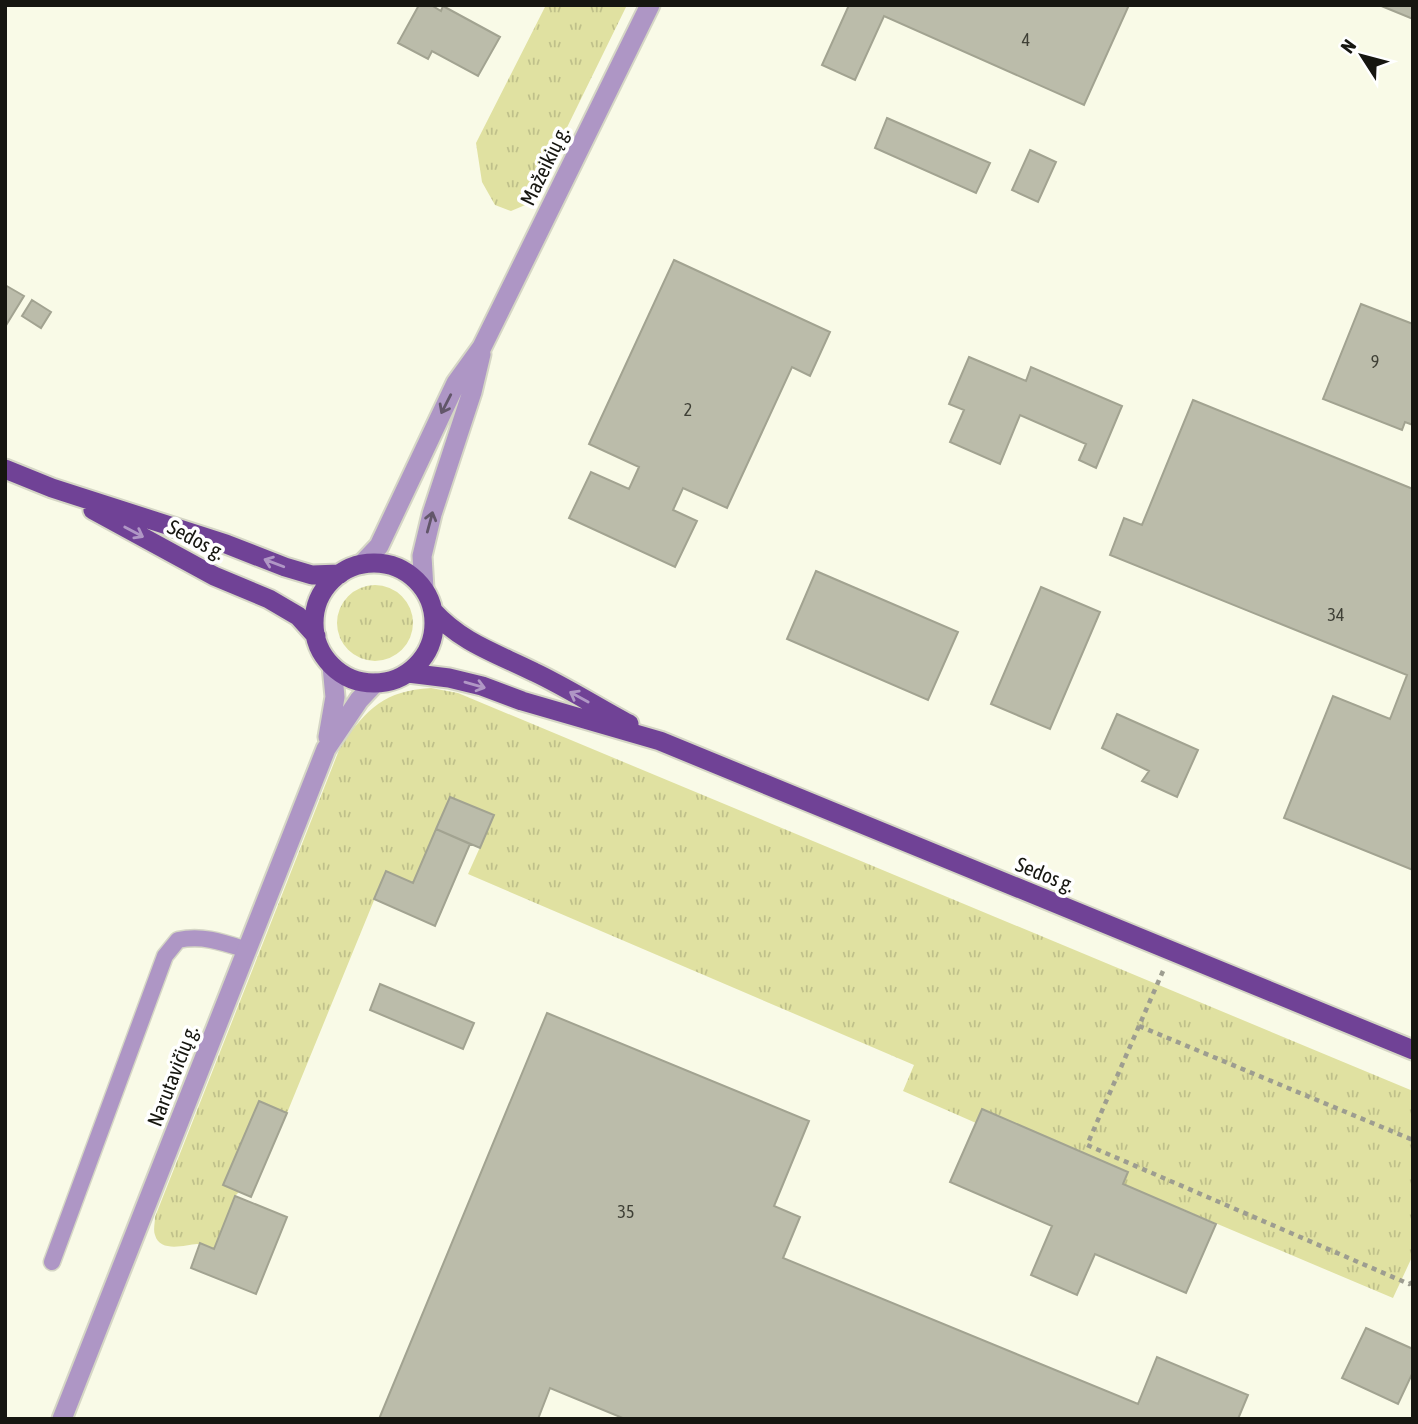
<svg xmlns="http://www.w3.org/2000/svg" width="1418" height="1424" font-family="'Asap Condensed',sans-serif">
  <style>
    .grass { fill: url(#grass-tufts) }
    .building { fill: #bbbcaa; stroke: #a2a391; stroke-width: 2 }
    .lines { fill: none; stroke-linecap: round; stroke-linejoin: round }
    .service-casing { stroke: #d5d6c5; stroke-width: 19 }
    .minor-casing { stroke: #d5d6c5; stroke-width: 23 }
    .primary-casing { stroke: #d5d6c5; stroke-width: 23 }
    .path { stroke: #9d9d90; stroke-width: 4.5; stroke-dasharray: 5 5; stroke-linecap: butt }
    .service { stroke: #ae96c5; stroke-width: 16 }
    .minor { stroke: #ae96c5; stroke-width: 19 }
    .primary { stroke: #704296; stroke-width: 19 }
    .oneway { stroke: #62566a }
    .oneway2 { stroke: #b097c5 }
    .labels { text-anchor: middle; stroke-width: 7; stroke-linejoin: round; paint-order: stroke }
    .number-label { font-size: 18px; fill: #3f4036 }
    .street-label { font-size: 21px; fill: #161610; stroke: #fff }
  </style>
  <defs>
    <pattern id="grass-tufts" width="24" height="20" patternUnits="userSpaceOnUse" patternTransform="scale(1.75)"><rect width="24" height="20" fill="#e0e1a1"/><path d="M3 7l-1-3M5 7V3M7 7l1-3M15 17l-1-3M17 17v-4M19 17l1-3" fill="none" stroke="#bfc08a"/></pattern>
  </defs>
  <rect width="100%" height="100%" fill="#f9fae7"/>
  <path class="grass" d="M546,5H627L530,203L511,211L495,205L482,182L476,143Z
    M337 623a38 38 0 1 1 76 0a38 38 0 1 1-76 0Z
    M431,688L458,693L1413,1091V1255L1393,1298L1123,1184L1128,1172L982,1109L976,1123L903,1091L914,1065L468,874L494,816L451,797L413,883L386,871L287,1113L259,1101L239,1192L235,1196L214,1249C208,1247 203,1244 197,1244C185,1245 160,1253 155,1235C153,1230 155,1223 155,1217L341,745C368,708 384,691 431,688Z"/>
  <path class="building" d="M419,5H431L441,11L443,6L500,37L478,76L432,51L428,59L398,43Z
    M849,5H1129L1084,105L884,16L855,80L822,65Z
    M1379,5H1413V19Z
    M887,118L990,163L976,193L875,148Z
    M1030,150L1056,162L1038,202L1012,190Z
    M674,260L830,332L810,376L792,367L727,508L683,488L673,510L697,521L675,567L569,518L591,472L629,489L639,467L589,444Z
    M5,285L24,296L5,327Z
    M32,300L51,312L41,328L22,316Z
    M1361,304L1413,324V425L1405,422L1402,430L1323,399Z
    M969,357L1026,381L1031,367L1122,406L1096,468L1079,460L1086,444L1020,415L1000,464L950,442L964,410L949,404Z
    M1193,400L1413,489V870L1284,818L1333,696L1390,719L1407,675L1110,555L1124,518L1142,525Z
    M816,571L958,632L928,700L787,639Z
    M1041,587L1100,612L1050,729L991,704Z
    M1117,714L1198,750L1177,797L1142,781L1149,771L1102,748Z
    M450,797L494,815L480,848L436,829Z
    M436,829L470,844L435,926L374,899L386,871L413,883Z
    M380,984L474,1023L463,1049L370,1010Z
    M547,1013L809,1121L774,1206L800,1217L783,1258L1138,1404L1157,1357L1248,1395L1238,1419H625L550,1388L538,1419H379Z
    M259,1101L287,1113L251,1197L223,1185Z
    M982,1109L1128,1172L1123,1184L1216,1224L1186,1293L1095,1254L1077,1295L1031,1275L1052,1226L950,1182Z
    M235,1196L287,1217L256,1294L191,1268L200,1243L214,1249Z
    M1366,1328L1413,1349V1372L1398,1404L1342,1378Z"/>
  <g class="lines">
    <defs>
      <path id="service" d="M52,1262L165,956L178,940C203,935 222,942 247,950"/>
      <path id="minor" d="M362,564L379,546L456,383L482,347L650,5
        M424,589L422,556L432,514L472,392L481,354
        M328,737L335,697L332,666
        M62,1419L326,749L359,700L375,683"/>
      <path id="primary" d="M5,469L52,488L226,544L285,567L312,575L340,574
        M93,510L214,576L269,599L298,616L316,636
        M314 623a60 60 0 1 1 120 0a60 60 0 1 1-120 0Z
        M433,611C462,643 496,653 534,672C566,687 597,707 629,724
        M408,673L449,678L482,686L522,701L660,741L1413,1050"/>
    </defs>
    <use href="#service" class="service-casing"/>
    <use href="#minor" class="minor-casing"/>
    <use href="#primary" class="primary-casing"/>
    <path class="path" d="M1163,971L1139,1026L1413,1140
      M1139,1026L1087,1145L1409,1284L1413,1282"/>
    <use href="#service" class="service"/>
    <use href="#minor" class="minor"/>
    <use href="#primary" class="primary"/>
  </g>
  <defs><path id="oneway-shaft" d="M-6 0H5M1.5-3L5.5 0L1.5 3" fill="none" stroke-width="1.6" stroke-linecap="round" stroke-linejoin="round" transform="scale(1.75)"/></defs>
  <g class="oneway">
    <use href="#oneway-shaft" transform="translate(446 404) rotate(117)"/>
    <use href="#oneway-shaft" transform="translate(430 522) rotate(-75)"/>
  </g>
  <g class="oneway2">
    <use href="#oneway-shaft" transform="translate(134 532) rotate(28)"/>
    <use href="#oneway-shaft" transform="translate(274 563) rotate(-159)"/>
    <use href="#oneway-shaft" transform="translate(475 685) rotate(16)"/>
    <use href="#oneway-shaft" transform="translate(579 697) rotate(-151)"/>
  </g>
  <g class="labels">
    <g class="number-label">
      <text x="1026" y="46">4</text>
      <text x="1375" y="368">9</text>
      <text x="688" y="416">2</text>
      <text x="1336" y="621">34</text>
      <text x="626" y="1218">35</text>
    </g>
    <g class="street-label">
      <text transform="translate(545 166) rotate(-64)" y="7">Mažeikių g.</text>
      <text transform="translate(196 540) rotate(28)" y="7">Sedos g.</text>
      <text transform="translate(1045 875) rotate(22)" y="7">Sedos g.</text>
      <text transform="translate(173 1076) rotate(-69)" y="7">Narutavičių g.</text>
    </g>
  </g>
  <rect width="1418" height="1424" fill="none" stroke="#161610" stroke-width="14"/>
  <g transform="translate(1362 56) rotate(306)" stroke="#ffffff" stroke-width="5" paint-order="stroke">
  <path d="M0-5L12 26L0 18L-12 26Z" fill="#161610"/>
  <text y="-10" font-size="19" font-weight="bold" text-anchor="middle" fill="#161610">N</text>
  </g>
</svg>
